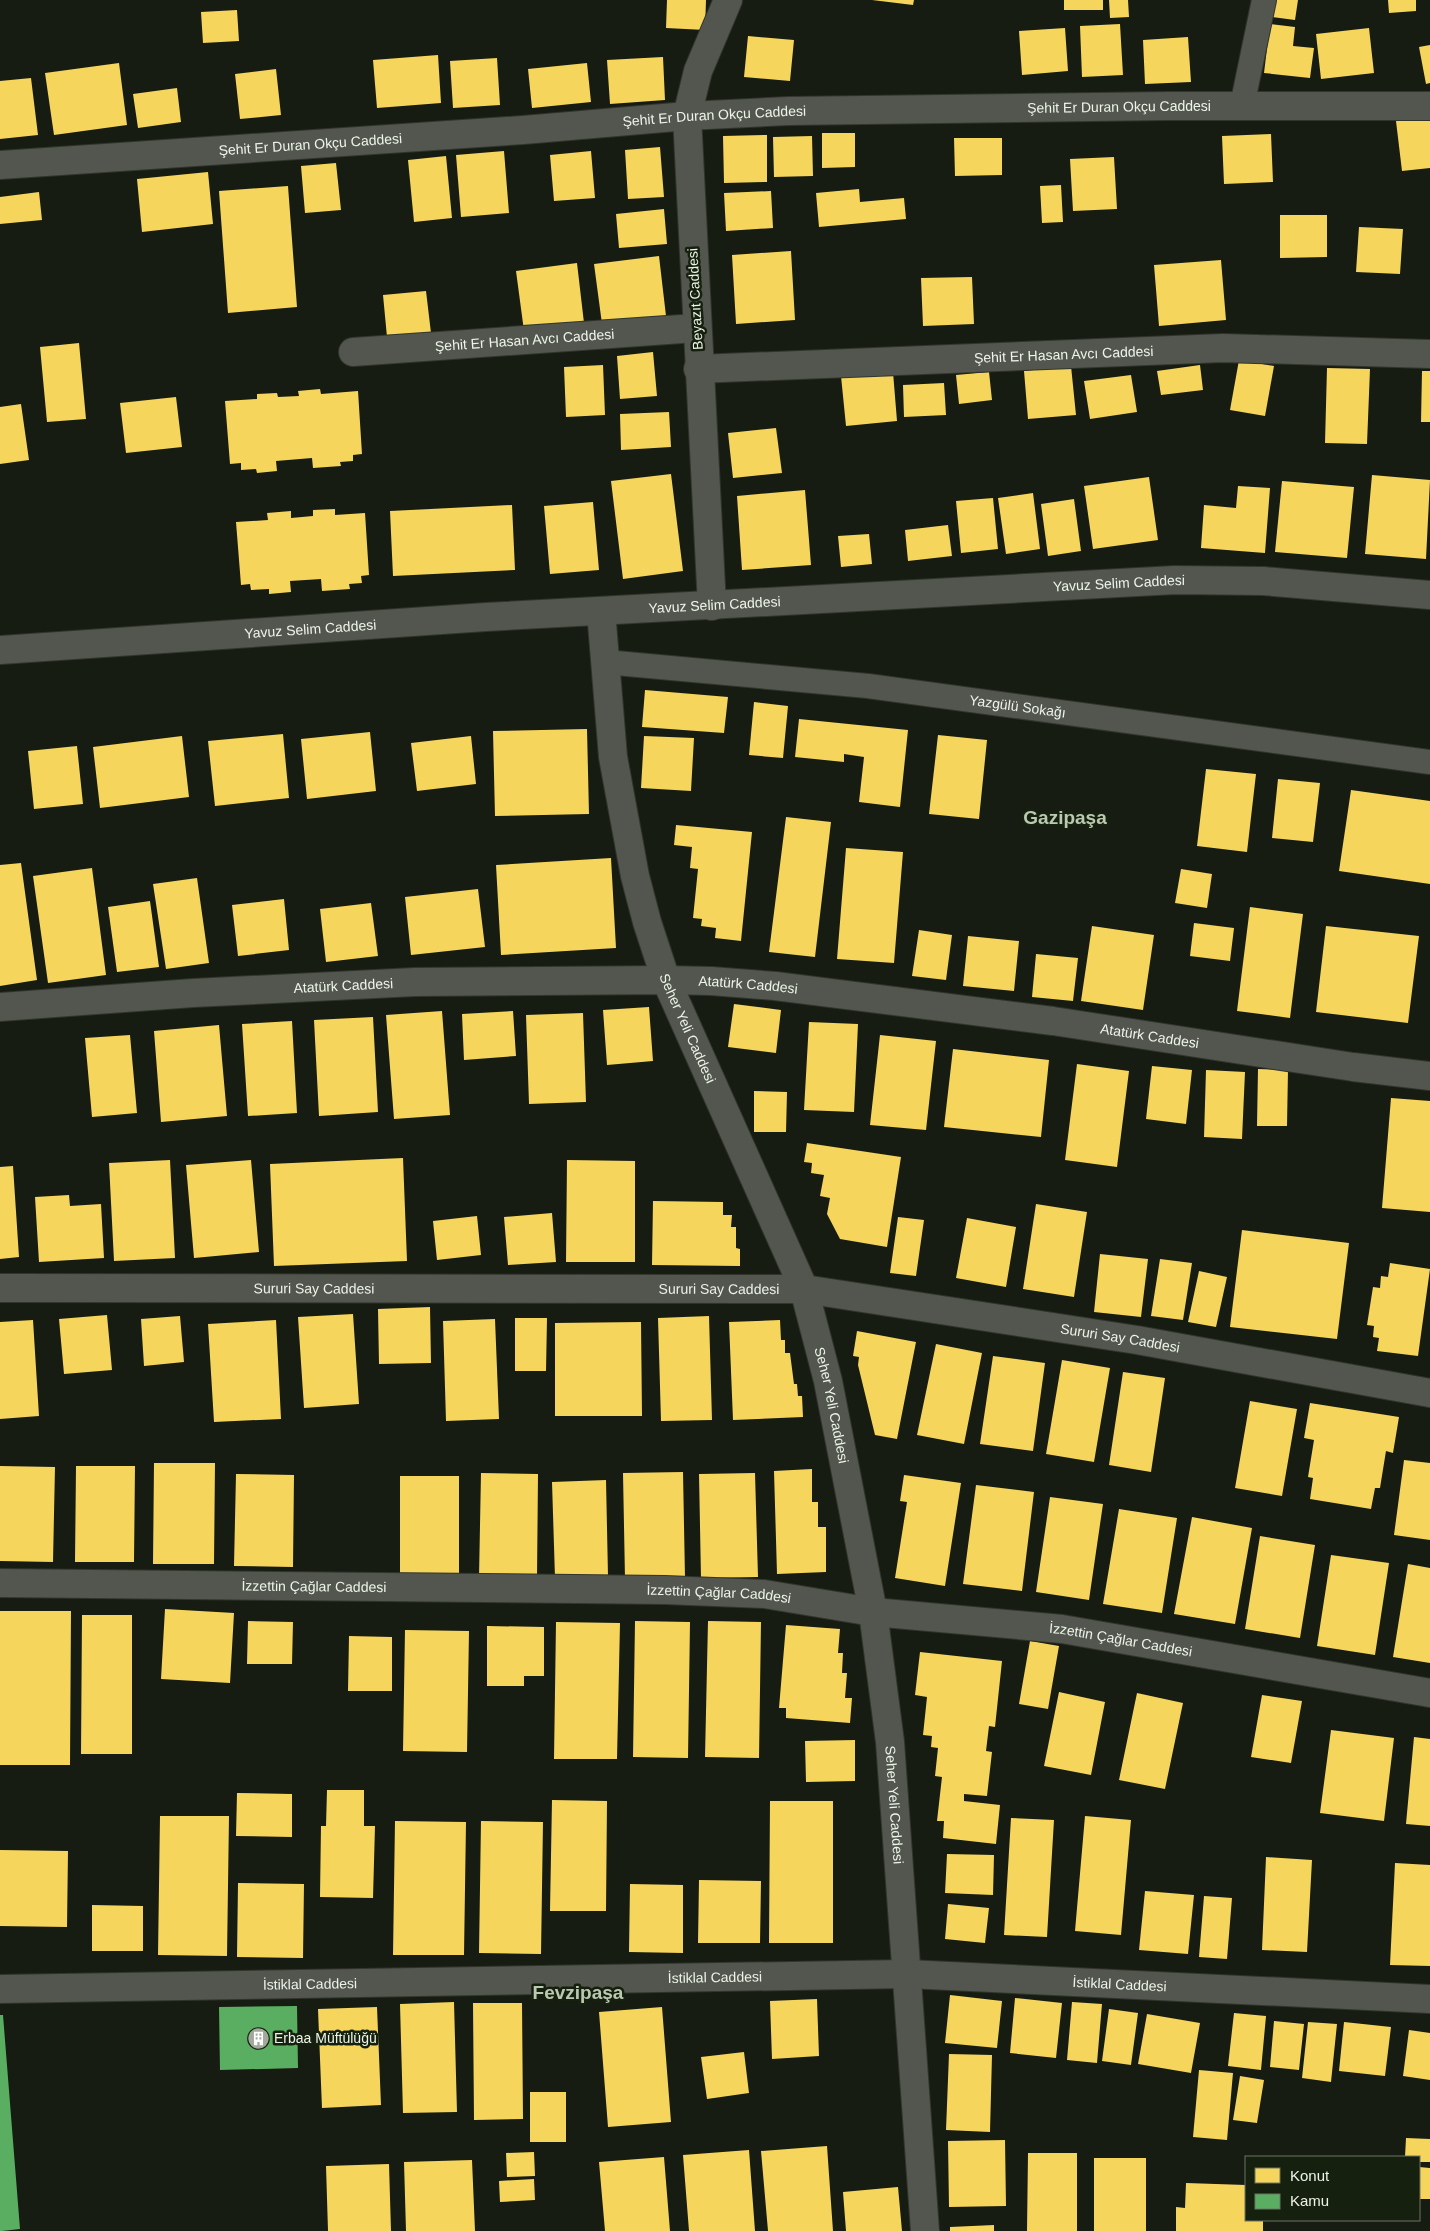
<svg xmlns="http://www.w3.org/2000/svg" width="1430" height="2231" font-family="Arial,sans-serif">
  <style>
    .homes { fill: #f6d55c }
    .public { fill: #5aae61 }
    .lines { fill: none; stroke-linecap: round; stroke-linejoin: round }
    .minor-casing { stroke: #31352c; stroke-width: 26 }
    .tertiary-casing { stroke: #31352c; stroke-width: 30 }
    .minor { stroke: #52564e; stroke-width: 24 }
    .tertiary { stroke: #52564e; stroke-width: 28 }
    .labels { text-anchor: middle; stroke-width: 5; stroke-linejoin: round; paint-order: stroke }
    .street-label { font-size: 14px; fill: #ecf3e7; stroke: #16200e }
    .poi-label { font-size: 14px; fill: #ecf3e7; stroke: #16200e; text-anchor: start }
    .district-label { font-size: 19px; font-weight: bold; fill: #bcc9b2; stroke: #16200e }
  </style>
  <rect width="100%" height="100%" fill="#171c12"/>
  <path class="homes" d="M667,0H706L705,30L666,28Z
    M872,0H914L913,5Z
    M1064,0H1103V10H1064Z
    M1109,0H1128L1129,17L1110,18Z
    M1275,0H1298L1295,20L1272,17Z
    M1388,0H1416V11L1389,13Z
    M237,10L239,41L203,43L201,12Z
    M1120,24L1123,75L1082,77L1080,26Z
    M1270,24L1295,27L1293,46L1314,48L1310,78L1264,73Z
    M1065,28L1068,71L1022,75L1019,31Z
    M1369,28L1374,73L1321,79L1316,34Z
    M748,36L794,40L790,81L744,77Z
    M1188,37L1191,82L1145,84L1143,40Z
    M1430,45V83L1426,84L1419,47Z
    M438,55L441,103L377,108L373,60Z
    M663,57L665,100L610,104L607,60Z
    M497,58L500,105L453,108L450,61Z
    M119,63L127,125L54,135L45,73Z
    M587,63L591,102L532,108L528,69Z
    M276,69L281,115L240,119L235,74Z
    M31,78L38,135L0,139V81Z
    M177,88L181,122L138,128L133,94Z
    M1430,117V168L1402,171L1396,121Z
    M822,133H855V167L822,168Z
    M1271,134L1273,182L1224,184L1222,136Z
    M767,135V182L724,183L723,136Z
    M812,136L813,176L774,177L773,137Z
    M954,138H1002V175L955,176Z
    M660,147L664,197L628,199L625,150Z
    M504,151L509,213L461,217L456,155Z
    M591,151L595,198L554,201L550,155Z
    M446,156L452,218L414,222L408,160Z
    M1114,157L1117,209L1073,211L1070,159Z
    M336,163L341,210L305,213L301,166Z
    M208,172L213,224L142,232L137,179Z
    M1061,185L1063,222L1042,223L1040,186Z
    M288,186L297,307L228,313L219,191Z
    M859,189L860,202L904,198L906,219L819,227L816,193Z
    M771,191L773,228L726,231L724,193Z
    M39,192L42,220L0,224V197Z
    M664,209L667,244L619,248L616,214Z
    M1280,215H1327V257L1280,258Z
    M1359,227L1403,229L1400,274L1356,272Z
    M791,251L795,320L736,324L732,255Z
    M659,256L666,316L602,324L594,264Z
    M1221,260L1226,320L1159,326L1154,265Z
    M577,263L584,323L524,331L516,271Z
    M972,277L974,324L923,326L921,278Z
    M426,291L431,333L387,337L383,295Z
    M79,343L86,419L47,422L40,347Z
    M653,352L657,396L620,399L617,356Z
    M1239,360L1274,366L1265,416L1230,410Z
    M603,365L605,415L566,417L564,367Z
    M1200,365L1203,390L1161,395L1157,371Z
    M1071,366L1076,415L1028,419L1024,371Z
    M1327,368L1370,369L1367,444L1325,443Z
    M1422,371H1430V422H1421Z
    M893,372L897,421L846,426L841,376Z
    M989,372L992,400L959,404L956,375Z
    M1131,375L1137,412L1090,419L1084,381Z
    M944,383L946,415L904,417L903,385Z
    M320,389L321,394L358,391L362,454L353,455V461L340,462L341,466L313,468L312,458L276,461L277,471L257,473L256,469L241,470V463L230,464L225,401L257,399V394L277,393L278,397L299,396L298,391Z
    M176,397L182,447L126,453L120,403Z
    M21,404L29,460L0,464V407Z
    M669,412L671,447L621,450L620,414Z
    M776,428L782,473L733,478L728,433Z
    M671,474L683,571L623,579L611,481Z
    M1372,475L1430,480L1426,559L1365,554Z
    M1149,477L1158,540L1093,549L1084,486Z
    M1282,481L1354,487L1347,558L1275,552Z
    M1238,486L1270,488L1265,553L1201,548L1204,505L1236,508Z
    M805,490L811,565L742,570L737,496Z
    M1033,493L1040,549L1006,554L998,498Z
    M993,498L998,549L961,553L956,501Z
    M1074,499L1081,551L1048,556L1041,504Z
    M593,502L599,570L550,574L544,506Z
    M512,505L515,570L393,576L390,511Z
    M335,509V515L365,513L369,575L361,576L362,583L349,584L350,589L322,591L321,579L290,581L291,592L269,594V589L251,590L250,584L241,585L236,522L268,520L267,513L291,511V518L313,516V510Z
    M948,525L952,556L908,561L905,530Z
    M869,534L872,564L841,567L838,536Z
    M645,690L728,697L724,733L642,727Z
    M754,702L788,706L783,758L749,755Z
    M799,719L908,730L900,807L859,802L864,757L844,754V762L795,757Z
    M587,729L589,814L495,816L493,731Z
    M370,732L376,791L307,799L301,739Z
    M283,734L289,798L215,806L208,741Z
    M938,735L987,740L979,819L929,814Z
    M182,736L189,797L100,808L93,747Z
    M471,736L476,784L417,791L411,743Z
    M644,736L694,738L691,791L641,788Z
    M77,746L83,804L34,809L28,751Z
    M1206,769L1256,774L1247,852L1197,846Z
    M1278,779L1320,783L1313,842L1272,838Z
    M1351,790L1430,801V884L1339,871Z
    M786,817L831,822L815,957L769,952Z
    M676,825L752,832L741,941L715,938L716,928L701,926L702,919L693,918L698,869L690,868L692,847L674,845Z
    M846,848L903,852L894,963L837,959Z
    M611,858L616,948L501,955L496,865Z
    M21,863L37,980L0,986V865Z
    M92,868L106,975L48,983L33,876Z
    M1181,869L1212,874L1207,908L1175,903Z
    M197,878L209,963L166,969L153,884Z
    M478,889L485,947L411,955L405,897Z
    M284,899L289,950L238,956L232,905Z
    M150,901L159,967L117,972L108,907Z
    M371,903L378,956L326,962L320,909Z
    M1250,907L1303,914L1290,1018L1237,1011Z
    M1194,923L1234,928L1230,961L1190,956Z
    M1092,926L1154,935L1143,1010L1081,1001Z
    M1326,926L1419,936L1408,1023L1316,1012Z
    M919,930L952,935L946,980L912,976Z
    M968,936L1019,941L1014,991L963,986Z
    M1036,954L1078,958L1073,1001L1032,997Z
    M734,1004L781,1010L776,1053L728,1047Z
    M649,1007L653,1061L607,1065L603,1010Z
    M442,1011L450,1115L394,1119L386,1015Z
    M513,1011L516,1056L464,1060L462,1014Z
    M583,1013L586,1102L529,1104L526,1015Z
    M373,1017L378,1112L319,1116L314,1020Z
    M292,1021L297,1113L248,1116L242,1024Z
    M809,1022L858,1024L854,1112L804,1110Z
    M219,1025L227,1116L161,1122L154,1031Z
    M130,1035L137,1113L92,1117L85,1038Z
    M880,1035L936,1041L926,1130L870,1125Z
    M953,1049L1049,1060L1041,1137L944,1127Z
    M1077,1064L1129,1071L1117,1167L1065,1160Z
    M1152,1066L1192,1070L1186,1124L1146,1119Z
    M1258,1069L1288,1070L1287,1126H1257Z
    M1206,1070L1245,1072L1242,1139L1204,1137Z
    M754,1091L787,1092L786,1132H754Z
    M1391,1098L1430,1101V1212L1382,1208Z
    M807,1143L901,1157L887,1247L840,1239L827,1214L830,1198L820,1196L824,1175L811,1173L812,1163L804,1162Z
    M403,1158L407,1261L274,1266L270,1164Z
    M170,1160L175,1258L114,1261L109,1163Z
    M251,1160L259,1252L194,1258L186,1165Z
    M567,1160L635,1161V1262H566Z
    M13,1166L19,1257L0,1259V1167Z
    M69,1195L70,1206L101,1204L104,1258L39,1262L35,1197Z
    M653,1201L723,1202V1215H732L731,1227H736V1248L740,1249V1266L652,1265Z
    M1036,1204L1087,1212L1074,1297L1023,1289Z
    M552,1213L556,1262L508,1265L504,1217Z
    M477,1216L481,1255L437,1260L433,1221Z
    M898,1217L924,1220L916,1276L890,1273Z
    M967,1218L1016,1227L1006,1287L956,1278Z
    M1242,1230L1349,1243L1337,1339L1230,1327Z
    M1100,1254L1148,1259L1141,1317L1094,1312Z
    M1160,1259L1192,1263L1183,1320L1151,1316Z
    M1390,1263L1430,1269L1418,1356L1377,1351L1379,1338L1373,1337L1374,1326L1367,1325L1373,1287L1380,1288L1381,1276L1388,1277Z
    M1199,1271L1227,1277L1216,1327L1188,1322Z
    M430,1307L431,1363L379,1364L378,1309Z
    M353,1314L359,1404L304,1408L298,1317Z
    M107,1315L112,1370L64,1374L59,1319Z
    M180,1316L184,1362L144,1366L141,1319Z
    M709,1316L712,1420L661,1421L658,1318Z
    M515,1318H547L546,1371H515Z
    M495,1319L499,1419L446,1421L443,1321Z
    M33,1320L39,1416L0,1419V1322Z
    M276,1320L281,1419L214,1422L208,1324Z
    M780,1320L781,1340H785V1353H790L794,1384H797L798,1396H802L803,1417L733,1420L729,1322Z
    M641,1322L642,1416H555V1323Z
    M857,1331L916,1342L897,1439L875,1435L858,1365L859,1357L853,1356Z
    M936,1344L982,1353L964,1444L917,1435Z
    M993,1356L1045,1363L1033,1451L980,1444Z
    M1062,1360L1110,1368L1094,1462L1046,1454Z
    M1123,1372L1165,1378L1151,1472L1109,1465Z
    M1250,1401L1297,1409L1282,1496L1235,1488Z
    M1310,1403L1399,1417L1393,1453L1386,1451L1380,1488H1375L1371,1509L1310,1499L1313,1478L1308,1477L1314,1440L1304,1438Z
    M1404,1460L1430,1463V1540L1394,1535Z
    M154,1463H215L214,1564H153Z
    M0,1466L55,1467L53,1562L0,1561Z
    M76,1466H135L134,1562H75Z
    M812,1469V1502H818V1527H826V1572L777,1574L774,1471Z
    M683,1472L685,1578L625,1579L623,1473Z
    M481,1473L538,1474L537,1578H479Z
    M755,1473L758,1577L701,1578L699,1474Z
    M236,1474L294,1475L293,1567L234,1566Z
    M904,1475L961,1483L945,1586L895,1578L907,1502L900,1501Z
    M400,1476H459V1577H400Z
    M606,1480L608,1576L555,1578L552,1482Z
    M976,1485L1034,1492L1022,1591L963,1584Z
    M1050,1497L1103,1504L1089,1600L1036,1592Z
    M1119,1509L1177,1518L1162,1613L1103,1604Z
    M1192,1517L1252,1528L1235,1624L1174,1614Z
    M1260,1536L1315,1545L1300,1638L1245,1629Z
    M1331,1555L1389,1563L1375,1655L1317,1646Z
    M1408,1564L1430,1568V1663L1393,1657Z
    M165,1609L234,1613L230,1683L161,1679Z
    M0,1611H71L70,1765H0Z
    M82,1615H132V1754H81Z
    M248,1621L293,1622L292,1664H247Z
    M635,1621L690,1622L688,1758L633,1757Z
    M708,1621L761,1622L759,1758L705,1757Z
    M556,1622L620,1623L617,1759H554Z
    M786,1625L840,1629L838,1653H843L842,1673H847L845,1698H852L850,1723L786,1718V1708H779Z
    M487,1626L544,1627V1676H524V1686H487Z
    M405,1630L469,1631L467,1752L403,1751Z
    M349,1636L392,1637V1691H348Z
    M1030,1641L1059,1646L1048,1709L1019,1704Z
    M920,1652L1002,1661L995,1727L989,1726L986,1751L992,1752L987,1796L964,1794V1801L1000,1805L996,1844L943,1838L944,1821H937L942,1777L935,1776L938,1748L931,1747L932,1736L923,1735L927,1697L915,1695Z
    M1059,1692L1105,1702L1091,1775L1044,1766Z
    M1137,1693L1183,1703L1165,1789L1119,1780Z
    M1262,1695L1302,1701L1291,1763L1251,1757Z
    M1331,1730L1394,1738L1384,1821L1320,1813Z
    M1414,1737L1430,1739V1826L1406,1824Z
    M855,1740V1781L806,1782L805,1741Z
    M327,1790H364V1826H375L373,1898L320,1897L321,1826H326Z
    M237,1793L292,1794V1837L236,1836Z
    M552,1800L607,1801L606,1911H550Z
    M770,1801H833V1943H769Z
    M160,1816H229L227,1956L158,1955Z
    M1085,1816L1131,1820L1121,1935L1075,1931Z
    M1011,1818L1054,1820L1047,1937L1004,1935Z
    M395,1821L466,1822L464,1955H393Z
    M481,1821L543,1822L541,1954L479,1953Z
    M0,1850L68,1851L67,1927L0,1926Z
    M947,1854L994,1855L993,1895L945,1893Z
    M1266,1857L1312,1860L1307,1952L1262,1950Z
    M1395,1863L1430,1865V1966L1390,1965Z
    M699,1880L761,1881L760,1943H698Z
    M238,1883L304,1884L303,1958L237,1957Z
    M630,1884L683,1885V1953L629,1952Z
    M1145,1891L1194,1895L1188,1954L1139,1950Z
    M1204,1896L1232,1898L1227,1959L1199,1957Z
    M948,1904L989,1908L985,1943L945,1939Z
    M92,1905L143,1906V1951H92Z
    M950,1995L1002,2001L997,2048L945,2043Z
    M1015,1998L1062,2003L1056,2058L1010,2053Z
    M817,1999L819,2056L772,2059L770,2001Z
    M454,2002L457,2112L403,2113L400,2004Z
    M1072,2002L1102,2004L1097,2063L1067,2060Z
    M473,2003H522L523,2119L474,2120Z
    M377,2007L381,2105L322,2108L318,2009Z
    M662,2007L671,2122L608,2127L599,2012Z
    M1109,2009L1138,2013L1131,2065L1102,2061Z
    M1234,2013L1266,2016L1261,2070L1228,2066Z
    M1147,2014L1200,2023L1191,2073L1138,2064Z
    M1274,2021L1304,2024L1299,2070L1270,2067Z
    M1308,2022L1337,2024L1331,2082L1302,2078Z
    M1344,2022L1391,2027L1385,2076L1339,2071Z
    M1409,2030L1430,2033V2080L1403,2076Z
    M744,2052L749,2093L707,2099L701,2057Z
    M949,2054L992,2055L990,2132L946,2130Z
    M1199,2070L1233,2073L1227,2140L1193,2137Z
    M1240,2076L1264,2080L1257,2123L1233,2120Z
    M530,2092H566V2142H530Z
    M1406,2138L1430,2139V2162H1419V2157H1405Z
    M1005,2140L1006,2206L949,2207L948,2141Z
    M827,2146L833,2231H768L761,2151Z
    M749,2150L755,2231H689L683,2155Z
    M534,2152L535,2176L507,2177L506,2153Z
    M1028,2153H1077V2231H1027Z
    M664,2157L670,2231H605L599,2162Z
    M1094,2158H1146V2231H1094Z
    M472,2160L475,2231H406L404,2162Z
    M389,2164L391,2231H328L326,2166Z
    M1419,2167L1430,2168V2199H1419Z
    M534,2179L535,2200L500,2202L499,2181Z
    M1186,2183L1246,2185V2220H1263V2231H1176V2207L1185,2208Z
    M898,2187L902,2231H846L843,2192Z
    M994,2225V2231H950V2227Z"/>
  <path class="public" d="M297,2006L298,2068L220,2070L219,2007Z
    M0,2015H3L20,2229L2,2231H0Z"/>
  <g class="lines">
    <defs>
      <g id="minor">
        <path d="M1242,106L1264,0"/>
        <path id="s1" d="M605,662L868,686L1430,762"/>
      </g>
      <g id="tertiary">
        <path id="s2" d="M0,165L523,130L687,116L788,111L1169,106H1430"/>
        <path id="s3" d="M353,352L696,328"/>
        <path id="s4" d="M698,369L1223,348L1430,354"/>
        <path d="M712,606L687,116L698,71L728,0"/>
        <path id="s5" d="M601,611L613,757L635,876L647,922L666,980L804,1289L828,1381L873,1612L890,1742L925,2231"/>
        <path id="s6" d="M0,650L486,617L1175,580L1263,581L1430,595"/>
        <path id="s7" d="M0,1007L193,993L415,982L666,980L711,981L775,986L1053,1021L1353,1067L1430,1076"/>
        <path id="s8" d="M0,1288L804,1289L1137,1340L1430,1393"/>
        <path id="s9" d="M0,1583L665,1590L764,1594L873,1612L1062,1629L1430,1693"/>
        <path id="s10" d="M0,1989L907,1974L1430,1999"/>
      </g>
    </defs>
    <use href="#minor" class="minor-casing"/>
    <use href="#tertiary" class="tertiary-casing"/>
    <use href="#minor" class="minor"/>
    <use href="#tertiary" class="tertiary"/>
  </g>
  <defs>
    <symbol id="building-disc" viewBox="-11 -11 22 22"><circle r="9.5" fill="#a1a89c" stroke="#16200e"/><path d="M-4-6H4V6H1V3H-1V6H-4ZM-2.5-4.3h1.7v1.8h-1.7ZM.8-4.3h1.7v1.8H.8ZM-2.5-1h1.7V.8h-1.7ZM.8-1h1.7V.8H.8Z" fill="#fff"/></symbol>
  </defs>
  <g fill-rule="evenodd">
    <use href="#building-disc" x="246" y="2026" width="25" height="25"/>
  </g>
  <g class="labels">
    <g class="street-label">
      <text dy="5" stroke="none"><textPath href="#s2" startOffset="1121">Şehit Er Duran Okçu Caddesi</textPath></text>
      <text dy="5" stroke="none"><textPath href="#s2" startOffset="716">Şehit Er Duran Okçu Caddesi</textPath></text>
      <text dy="5" stroke="none"><textPath href="#s2" startOffset="311">Şehit Er Duran Okçu Caddesi</textPath></text>
      <text transform="translate(695 299) rotate(-93)" y="5">Beyazıt Caddesi</text>
      <text dy="5" stroke="none"><textPath href="#s3" startOffset="172">Şehit Er Hasan Avcı Caddesi</textPath></text>
      <text dy="5" stroke="none"><textPath href="#s4" startOffset="366">Şehit Er Hasan Avcı Caddesi</textPath></text>
      <text dy="5" stroke="none"><textPath href="#s6" startOffset="1121">Yavuz Selim Caddesi</textPath></text>
      <text dy="5" stroke="none"><textPath href="#s6" startOffset="716">Yavuz Selim Caddesi</textPath></text>
      <text dy="5" stroke="none"><textPath href="#s6" startOffset="311">Yavuz Selim Caddesi</textPath></text>
      <text dy="5" stroke="none"><textPath href="#s1" startOffset="415">Yazgülü Sokağı</textPath></text>
      <text dy="5" stroke="none"><textPath href="#s7" startOffset="344">Atatürk Caddesi</textPath></text>
      <text dy="5" stroke="none"><textPath href="#s7" startOffset="749">Atatürk Caddesi</textPath></text>
      <text dy="5" stroke="none"><textPath href="#s5" startOffset="429">Seher Yeli Caddesi</textPath></text>
      <text dy="5" stroke="none"><textPath href="#s7" startOffset="1154">Atatürk Caddesi</textPath></text>
      <text dy="5" stroke="none"><textPath href="#s8" startOffset="314">Sururi Say Caddesi</textPath></text>
      <text dy="5" stroke="none"><textPath href="#s8" startOffset="719">Sururi Say Caddesi</textPath></text>
      <text dy="5" stroke="none"><textPath href="#s8" startOffset="1124">Sururi Say Caddesi</textPath></text>
      <text dy="5" stroke="none"><textPath href="#s5" startOffset="834">Seher Yeli Caddesi</textPath></text>
      <text dy="5" stroke="none"><textPath href="#s9" startOffset="314">İzzettin Çağlar Caddesi</textPath></text>
      <text dy="5" stroke="none"><textPath href="#s9" startOffset="719">İzzettin Çağlar Caddesi</textPath></text>
      <text dy="5" stroke="none"><textPath href="#s9" startOffset="1124">İzzettin Çağlar Caddesi</textPath></text>
      <text dy="5" stroke="none"><textPath href="#s5" startOffset="1239">Seher Yeli Caddesi</textPath></text>
      <text dy="5" stroke="none"><textPath href="#s10" startOffset="715">İstiklal Caddesi</textPath></text>
      <text dy="5" stroke="none"><textPath href="#s10" startOffset="310">İstiklal Caddesi</textPath></text>
      <text dy="5" stroke="none"><textPath href="#s10" startOffset="1120">İstiklal Caddesi</textPath></text>
    </g>
    <g class="poi-label">
      <text x="274" y="2043">Erbaa Müftülüğü</text>
    </g>
    <g class="district-label">
      <text x="1065" y="824">Gazipaşa</text>
      <text x="578" y="1999">Fevzipaşa</text>
    </g>
  </g>
  <rect x="1245" y="2156" width="175" height="65" fill="#16200e" stroke="#6c7465"/>
  <rect x="1255" y="2168" width="25" height="15" fill="#f6d55c" stroke="#6c7465"/>
  <text x="1290" y="2181" font-size="15" fill="#ecf3e7">Konut</text>
  <rect x="1255" y="2194" width="25" height="15" fill="#5aae61" stroke="#6c7465"/>
  <text x="1290" y="2206" font-size="15" fill="#ecf3e7">Kamu</text>
</svg>
